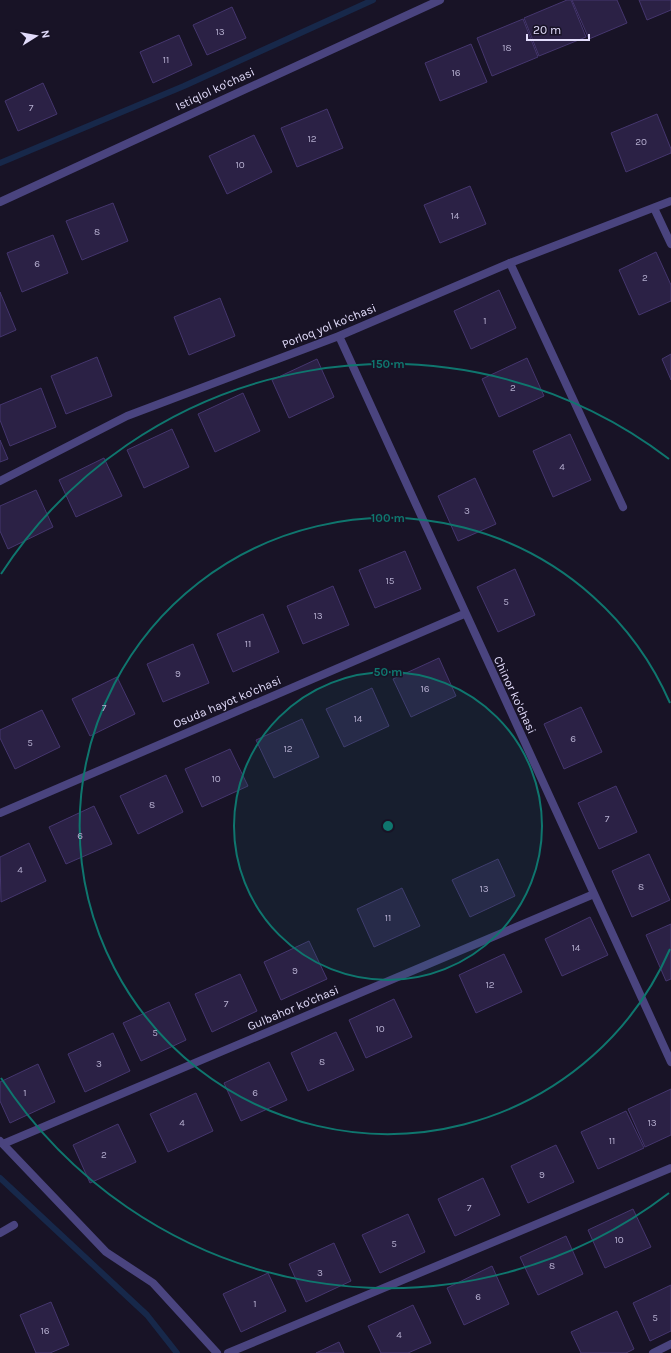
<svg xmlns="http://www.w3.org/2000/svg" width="671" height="1353" font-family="Karla,sans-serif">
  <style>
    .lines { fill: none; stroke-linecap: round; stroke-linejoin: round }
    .stream { stroke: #17284a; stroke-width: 6 }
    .building { fill: #2b2145; stroke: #45366e }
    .lane { stroke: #4a447f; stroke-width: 8 }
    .street { stroke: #4a447f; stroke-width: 8 }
    .ring { fill: none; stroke: #0f766e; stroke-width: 2 }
    .labels { text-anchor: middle; stroke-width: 3; stroke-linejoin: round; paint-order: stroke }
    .number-label { font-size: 10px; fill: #b4adce }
    .street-label { font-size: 12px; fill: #e2dcfb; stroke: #181326 }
    .centre { fill: #0f766e; stroke: #181326; stroke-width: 2 }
    .ring-label { font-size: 12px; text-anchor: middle; font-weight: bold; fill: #0f766e; stroke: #181326; stroke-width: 3; stroke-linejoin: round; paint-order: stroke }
  </style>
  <rect width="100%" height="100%" fill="#181326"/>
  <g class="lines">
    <path class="stream" d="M0,163L184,86L373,0
      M0,1178L147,1315L177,1353"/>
  </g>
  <path class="building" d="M567,0H571L586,37L539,56L524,18Z
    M572,0H617L627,23L589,39Z
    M639,0H671V10L647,20Z
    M232,7L246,38L207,55L193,25Z
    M523,19L538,57L492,76L477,38Z
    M179,35L192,65L153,83L140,52Z
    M471,44L487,82L440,101L425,63Z
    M43,83L57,114L18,131L5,101Z
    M327,109L343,148L297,167L281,128Z
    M657,114L671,149V153L626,172L611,133Z
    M254,135L272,172L227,194L209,156Z
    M470,186L486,224L440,243L424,205Z
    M113,203L128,241L82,260L66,221Z
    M53,235L68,273L22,292L7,253Z
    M656,252L671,285V301L639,315L619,270Z
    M499,290L516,328L471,349L454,311Z
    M0,292L16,330L0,337Z
    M220,298L235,336L189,355L174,317Z
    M671,354V380L662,359Z
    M97,357L112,396L66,414L51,376Z
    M527,358L544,396L499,417L482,379Z
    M317,359L334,397L289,418L272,380Z
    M41,388L56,427L10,446L0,420V405Z
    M243,393L260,431L215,452L198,414Z
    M172,429L189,467L144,488L127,450Z
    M570,434L591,480L553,497L533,451Z
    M0,440L8,459L0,462Z
    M104,458L122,496L76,517L59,480Z
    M475,478L496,524L458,541L438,496Z
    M36,490L53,527L8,549L0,531V506Z
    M405,551L421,589L375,608L359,570Z
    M515,569L535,615L498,632L477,587Z
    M333,586L349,625L303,644L287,606Z
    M263,614L279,652L233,672L217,634Z
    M193,644L209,683L163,702L147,664Z
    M439,658L456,696L411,717L393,679Z
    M117,677L135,714L90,736L72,699Z
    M372,688L389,726L344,747L326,709Z
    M581,707L602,752L564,769L544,724Z
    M42,710L60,747L15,769L0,738V730Z
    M302,719L319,757L274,778L256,740Z
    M230,749L248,786L202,807L185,769Z
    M166,775L183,812L138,834L120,796Z
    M616,786L637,832L599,849L578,803Z
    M94,806L112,844L66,864L49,827Z
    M29,843L46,881L1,902L0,857Z
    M649,854L670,900L632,917L612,871Z
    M498,859L515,896L470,917L452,880Z
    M402,888L420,926L374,947L357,909Z
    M590,917L608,955L562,976L545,939Z
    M671,924V979L666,981L646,935Z
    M309,941L327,979L281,1000L264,962Z
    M504,954L522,992L476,1013L459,975Z
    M240,974L257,1011L212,1032L195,994Z
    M394,999L412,1037L366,1058L349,1020Z
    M169,1002L186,1040L141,1061L123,1023Z
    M336,1032L354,1070L308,1091L291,1053Z
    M113,1033L130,1071L85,1092L68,1054Z
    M269,1062L287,1100L241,1121L224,1083Z
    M38,1064L55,1102L10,1123L0,1101V1082Z
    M671,1089V1135L645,1147L628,1109Z
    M196,1093L213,1131L168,1152L150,1114Z
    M626,1111L644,1148L598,1169L581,1132Z
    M118,1124L136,1162L90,1183L73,1145Z
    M556,1145L574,1182L528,1203L511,1166Z
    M483,1178L500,1215L455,1236L438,1199Z
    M633,1209L651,1247L605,1268L588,1230Z
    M408,1214L425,1252L380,1273L362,1235Z
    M566,1236L583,1274L538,1295L520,1257Z
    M334,1243L351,1281L306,1302L289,1264Z
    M492,1266L509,1304L464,1325L447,1288Z
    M268,1273L286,1311L241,1332L223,1294Z
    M671,1285V1331L650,1341L633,1303Z
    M51,1302L69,1345L50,1353H36L20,1315Z
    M413,1305L431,1343L408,1353H381L368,1326Z
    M617,1311L634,1349L626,1353H581L571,1332Z
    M339,1342L344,1353H316Z"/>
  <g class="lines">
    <path class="lane" d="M510,263L623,507"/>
    <path class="street" d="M0,202L440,0
      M654,208L671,244
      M339,336L671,1062
      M0,481L127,416L339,336L510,263L671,201
      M0,813L464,614
      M0,1141L106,1252L153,1283L217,1353
      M3,1144L594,894
      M0,1233L14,1225
      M228,1353L671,1168
      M653,1353L671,1344"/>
  </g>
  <circle cx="388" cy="826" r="154" fill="#0f766e" fill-opacity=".12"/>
  <g class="ring">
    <circle cx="388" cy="826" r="154"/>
    <path d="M670 949A308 308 0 1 1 670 703"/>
    <path d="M669 1193A462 462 0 0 1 1 1078M1 574A462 462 0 0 1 669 459"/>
  </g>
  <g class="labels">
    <g class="number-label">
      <text x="220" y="35">13</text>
      <text x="507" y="51">18</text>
      <text x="166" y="63">11</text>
      <text x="456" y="76">16</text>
      <text x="31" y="111">7</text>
      <text x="312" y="142">12</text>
      <text x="641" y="145">20</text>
      <text x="240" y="168">10</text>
      <text x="455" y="219">14</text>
      <text x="97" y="235">8</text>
      <text x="37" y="267">6</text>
      <text x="645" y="281">2</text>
      <text x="485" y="324">1</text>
      <text x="513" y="391">2</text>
      <text x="562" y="470">4</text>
      <text x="467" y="514">3</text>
      <text x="390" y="584">15</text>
      <text x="506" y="605">5</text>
      <text x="318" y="619">13</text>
      <text x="248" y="647">11</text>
      <text x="178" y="677">9</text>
      <text x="425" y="692">16</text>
      <text x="104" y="711">7</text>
      <text x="358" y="722">14</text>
      <text x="573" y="742">6</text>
      <text x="30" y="746">5</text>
      <text x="288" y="752">12</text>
      <text x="216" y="782">10</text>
      <text x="152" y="808">8</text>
      <text x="607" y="822">7</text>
      <text x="80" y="839">6</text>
      <text x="20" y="873">4</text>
      <text x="641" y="890">8</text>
      <text x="484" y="892">13</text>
      <text x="388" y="921">11</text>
      <text x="576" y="951">14</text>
      <text x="295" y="974">9</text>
      <text x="490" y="988">12</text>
      <text x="226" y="1007">7</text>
      <text x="380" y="1032">10</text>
      <text x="155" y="1036">5</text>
      <text x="322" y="1065">8</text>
      <text x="99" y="1067">3</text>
      <text x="25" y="1096">1</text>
      <text x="255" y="1096">6</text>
      <text x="182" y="1126">4</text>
      <text x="652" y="1126">13</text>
      <text x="612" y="1144">11</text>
      <text x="104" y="1158">2</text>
      <text x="542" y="1178">9</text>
      <text x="469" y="1211">7</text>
      <text x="619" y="1243">10</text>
      <text x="394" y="1247">5</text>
      <text x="552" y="1269">8</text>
      <text x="320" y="1276">3</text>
      <text x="478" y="1300">6</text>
      <text x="255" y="1307">1</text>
      <text x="655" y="1321">5</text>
      <text x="45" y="1334">16</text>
      <text x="399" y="1338">4</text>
    </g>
    <g class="street-label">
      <text transform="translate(215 89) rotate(-25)" y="4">Istiqlol ko'chasi</text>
      <text transform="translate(329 326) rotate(-22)" y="4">Porloq yol ko'chasi</text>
      <text transform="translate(515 695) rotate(65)" y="4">Chinor ko'chasi</text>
      <text transform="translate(227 702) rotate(-23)" y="4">Osuda hayot ko'chasi</text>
      <text transform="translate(293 1008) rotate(-23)" y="4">Gulbahor ko'chasi</text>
    </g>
  </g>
  <circle cx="388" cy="826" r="6" class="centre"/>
  <g class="ring-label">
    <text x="388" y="368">150 m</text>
    <text x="388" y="522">100 m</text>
    <text x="388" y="676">50 m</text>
  </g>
  <g transform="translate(36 36) rotate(79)" stroke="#181326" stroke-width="3" paint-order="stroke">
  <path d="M0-3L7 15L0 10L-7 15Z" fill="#e2dcfb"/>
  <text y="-6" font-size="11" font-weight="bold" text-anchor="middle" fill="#e2dcfb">N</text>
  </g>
  <path d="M527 34v6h62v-6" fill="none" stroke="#e2dcfb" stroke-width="2"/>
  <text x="533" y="34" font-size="12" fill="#e2dcfb" stroke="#181326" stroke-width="3" paint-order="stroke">20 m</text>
</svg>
